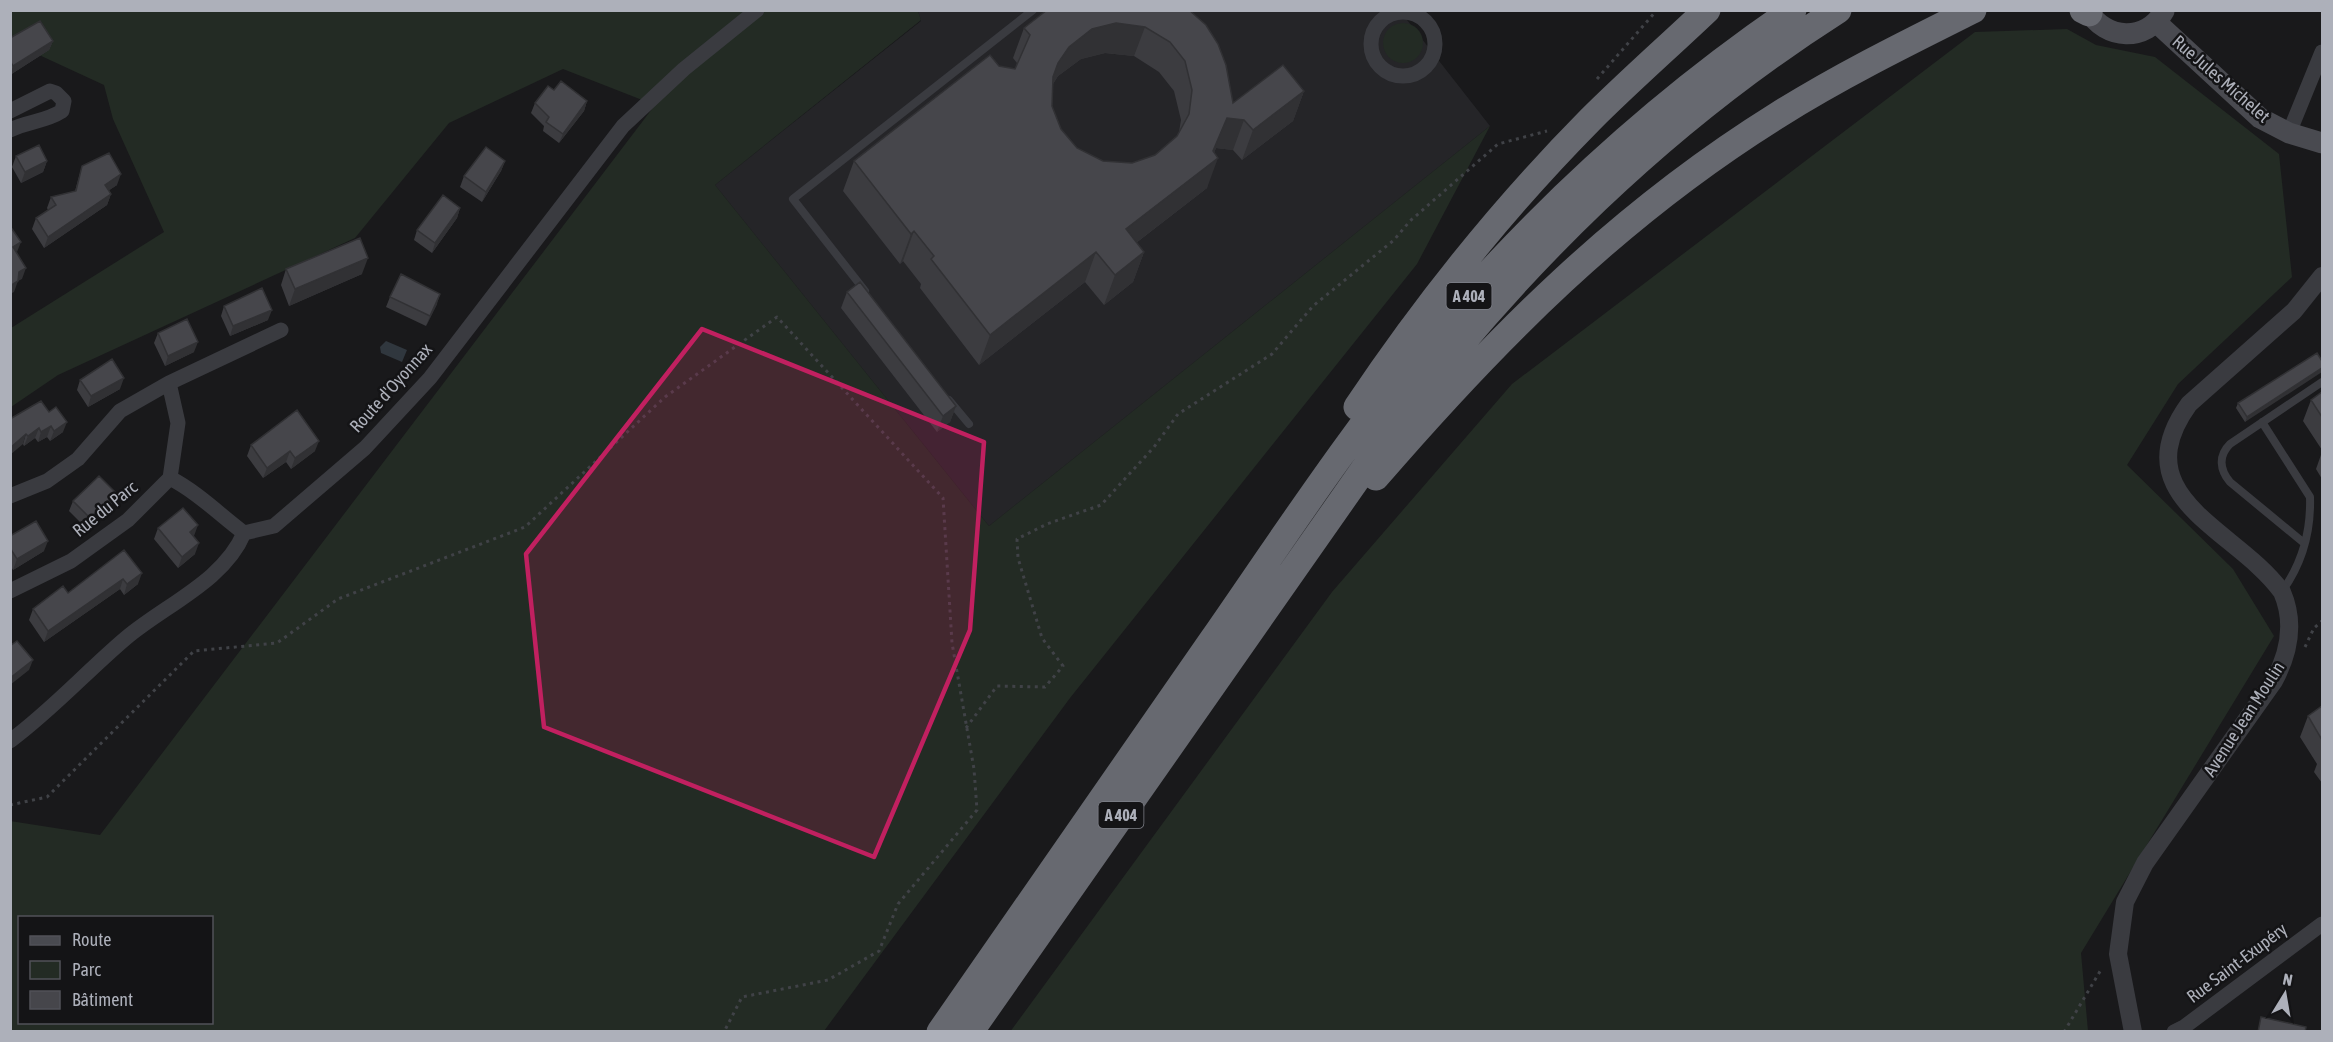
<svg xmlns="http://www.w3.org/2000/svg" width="2333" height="1042" font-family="'Asap Condensed',sans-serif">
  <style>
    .built { fill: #252528 }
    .green { fill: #232b24; fill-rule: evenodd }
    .water { fill: #30373e }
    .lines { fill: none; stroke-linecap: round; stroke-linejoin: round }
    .path { stroke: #404247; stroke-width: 3; stroke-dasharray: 3 4.5; stroke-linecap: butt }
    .service { stroke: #3a3b40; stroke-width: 8 }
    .minor { stroke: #3a3b40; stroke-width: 15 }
    .tertiary { stroke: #3a3b40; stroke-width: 18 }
    .secondary { stroke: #494a50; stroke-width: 21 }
    .motorway { stroke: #676970; stroke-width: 27 }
    .wall { fill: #3c3c40; fill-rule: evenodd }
    .shaded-wall { fill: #313134 }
    .building { fill: #46464b; stroke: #313134; stroke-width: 1.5; fill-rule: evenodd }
    .marked { fill: #c12060; fill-opacity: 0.2; stroke: #c12060; stroke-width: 4.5; stroke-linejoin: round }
    .labels { text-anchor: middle; stroke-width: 5; stroke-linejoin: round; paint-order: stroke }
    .shield { fill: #141416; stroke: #7f8189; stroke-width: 1.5 }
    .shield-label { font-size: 16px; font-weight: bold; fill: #adb0ba }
    .street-label { font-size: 18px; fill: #adb0ba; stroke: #141416 }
  </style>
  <rect width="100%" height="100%" fill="#19191b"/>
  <path class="built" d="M918,11H1400L1490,126L989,526L715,185L921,21Z"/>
  <path class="green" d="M11,11H918L921,20L715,185L989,526L1490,126L1417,264L1070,698L824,1031H11L10,821L100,835L655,105L563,69L449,123L355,238L58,375L11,407V328L164,232L113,119L104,85L11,42ZM20,918H212V1022H20Z
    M1383 43a20 20 0 1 1 40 0a20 20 0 1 1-40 0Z
    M2067,29L2096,45L2155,57L2279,154L2292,277L2178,384L2127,465L2233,569L2274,636L2081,953L2088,1031L1010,1032L1332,592L1512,384L1975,32Z"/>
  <path class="water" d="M386,341L407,350L402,362L381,353L380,347Z"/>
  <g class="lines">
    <path class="path" d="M1597,79L1657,10
      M2305,647L2314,628L2322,621
      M966,728L997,686L1045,687L1063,666L1042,638L1018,558L1017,539L1047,524L1101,505L1154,447L1178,414L1272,354L1313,306L1394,240L1410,221L1498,144L1547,131
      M10,805L47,797L194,651L277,643L338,599L525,527L665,397L777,317L943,498L952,643L974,769L977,810L898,904L879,951L828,980L742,997L724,1032
      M2064,1032L2102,968"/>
    <path class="service" d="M865,291L793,199L1033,10
      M949,400L969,424
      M2262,422L2310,497C2311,530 2302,563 2283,590
      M2304,543L2230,482C2220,470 2218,456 2230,444L2322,382"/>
    <path class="minor" d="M1371 44a32 32 0 1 1 64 0a32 32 0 1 1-64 0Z
      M10,111L50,91L56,93L64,101L62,111C45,122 28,121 10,130
      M2289,133L2322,52
      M169,383L281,330
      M10,496L47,481L78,459L120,411L169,383L178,423L170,478
      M10,591L71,561L128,520L170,478C197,492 219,514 244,533
      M10,741C52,710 87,671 126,638C165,605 224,581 244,533L274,526L365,448L430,378L623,126L684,69L757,10
      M2174,1032L2184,1027L2322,924"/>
    <path class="tertiary" d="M2133,1032L2118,954L2125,902L2145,863L2274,681C2289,653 2295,622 2282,592C2237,529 2121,498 2189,404L2294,311L2322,276"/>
    <path class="secondary" d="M2088,10C2105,41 2147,42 2164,11
      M2156,22L2260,118L2289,133L2322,143"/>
    <path class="motorway" d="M2083,10L2089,13
      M1357,407C1426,304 1503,208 1590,120C1628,82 1668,47 1707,10
      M1376,477C1497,337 1619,214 1778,115C1840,76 1907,43 1973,10
      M940,1032C1031,901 1122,770 1213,639C1288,531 1361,418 1448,319C1550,201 1664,98 1793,10
      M970,1032L1392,429C1519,264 1661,123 1838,10"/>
  </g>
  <path class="wall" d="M1189,10L1233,103L1304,91L1293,121L1242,160L1233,150L1216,148L1214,153L1207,188L1136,243L1144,252L1133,282L1104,305L1085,282L979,365L920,288L921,284L903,261L900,264L843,191L854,161L999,66L1015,69L1017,63L1013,58L1024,28ZM1105,53L1134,56L1159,72L1174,91L1181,120L1179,132L1177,136L1155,155L1132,163L1103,161L1077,148L1061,129L1052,106L1053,84L1058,76L1081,59Z
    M10,38L53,41L49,50L10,75Z
    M554,90L587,101L584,111L559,143L543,131L544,126L531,113L535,103Z
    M16,156L47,161L43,172L21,183L12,167Z
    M505,161L501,171L482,202L460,187L464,176Z
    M82,166L117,185L109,190L111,194L107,205L44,248L32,229L36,218L48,210L47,208L51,197L75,191Z
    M460,208L457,218L432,253L414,240L417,230Z
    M286,269L362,274L289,306L281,285Z
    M847,292L956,406L950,422L937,432L841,308Z
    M390,297L437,304L426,326L386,307Z
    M224,306L268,320L230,336L221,316Z
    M158,333L194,352L165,366L154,343Z
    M2317,353L2245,422L2236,408L2238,403Z
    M80,380L120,389L88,407L77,390Z
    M2322,392V450L2303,421L2311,400Z
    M34,405L63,432L50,441L47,437L38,442L35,438L24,446L23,444Z
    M251,445L315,451L291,469L286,462L263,478L247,456Z
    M2322,452V479L2316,469Z
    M73,501L113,503L86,528L69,511Z
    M158,528L194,536L195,554L178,568L154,539Z
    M10,536L44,551L13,570L10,565Z
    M124,550L138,584L124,595L120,589L44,642L29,620L33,609L68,593Z
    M2322,706V783L2314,772L2317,764L2300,737L2308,716Z"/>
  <path class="shaded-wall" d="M1116,23L1145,27L1134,56L1105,53L1081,59L1058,76L1047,93L1058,63L1069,47L1092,29Z
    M53,41L49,50L10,75L13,66Z
    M1304,91L1293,121L1242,160L1253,130Z
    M587,101L584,111L559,143L563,134Z
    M1227,118L1244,120L1233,150L1216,148L1209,165L1218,158L1207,188L1115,259L1126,229L1213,151Z
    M47,161L43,172L21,183L25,172Z
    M505,161L501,171L482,202L486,192Z
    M121,174L117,185L101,196L105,185Z
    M111,194L107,205L44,248L48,237Z
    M460,208L457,218L432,253L435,243Z
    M914,231L903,261L900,264L911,234Z
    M21,242L17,252L13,247Z
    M1096,252L1085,282L979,365L990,335Z
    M1144,252L1133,282L1104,305L1115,275Z
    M368,258L362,274L289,306L295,289Z
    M26,268L22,279L16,282L19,272Z
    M18,281L14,292L10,294V286Z
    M440,294L437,304L426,326L430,316Z
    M272,310L268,320L230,336L233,326Z
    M198,342L194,352L165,366L168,356Z
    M2322,368V372L2245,422L2247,417Z
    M124,378L120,389L88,407L91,396Z
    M956,406L950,422L937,432L943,416Z
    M67,422L63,432L50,441L54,431Z
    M51,426L47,437L38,442L41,432Z
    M39,428L35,438L24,446L28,436Z
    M26,434L23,444L10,455V448Z
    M319,441L315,451L291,469L295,458Z
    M290,451L286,462L263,478L267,468Z
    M116,493L113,503L86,528L90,518Z
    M198,525L194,536L186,543L190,532Z
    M48,541L44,551L13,570L17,559Z
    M199,543L195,554L178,568L182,557Z
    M142,573L138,584L124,595L127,584Z
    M123,579L120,589L44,642L48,631Z
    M33,660L29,670L10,685V678Z"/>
  <path class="building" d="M1047,10H1189L1206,25L1218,44L1226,65L1233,103L1283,65L1304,91L1253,130L1244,120L1227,118L1213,151L1218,158L1126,229L1144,252L1115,275L1096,252L990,335L931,259L934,256L914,231L911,234L854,161L990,55L999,66L1015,69L1030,35L1024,28ZM1116,23L1145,27L1170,42L1185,61L1192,90L1189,114L1177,136L1155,155L1132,163L1103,161L1077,148L1061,129L1052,106L1053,77L1058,63L1069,47L1092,29Z
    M40,21L53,41L13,66L10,61V38Z
    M561,81L587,101L563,134L546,122L549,117L535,103L548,86L554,90Z
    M39,145L47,161L25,172L16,156Z
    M486,147L505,161L486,192L464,176Z
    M109,153L121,174L105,185L111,194L48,237L36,218L56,205L51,197L76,191L82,166Z
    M443,195L460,208L435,243L417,230Z
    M10,226L21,242L13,247L26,268L19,272L18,281L10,286Z
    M360,238L368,258L295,289L286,269Z
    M401,274L440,294L430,316L390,297Z
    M860,282L956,406L943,416L847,292Z
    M262,288L272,310L233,326L224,306Z
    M187,319L198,342L168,356L158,333Z
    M2317,353L2322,361V368L2247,417L2238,403Z
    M112,359L124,378L91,396L80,380Z
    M2322,392V417L2311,400Z
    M41,401L49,412L56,407L67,422L54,431L51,426L41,432L39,428L28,436L26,434L10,448V419L34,405Z
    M297,410L319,441L295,458L290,451L267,468L251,445Z
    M99,476L116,493L90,518L73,501Z
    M183,508L198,525L190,532L199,543L182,557L158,528Z
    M36,521L48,541L17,559L10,548V536Z
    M124,550L142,573L127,584L123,579L48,631L33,609L63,586L68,593Z
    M17,641L33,660L10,678V646Z
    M2322,706V740L2308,716Z
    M2261,1017L2306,1027L2305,1032H2258Z"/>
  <path class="marked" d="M702,329L984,442L970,630L874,857L544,727L526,554Z"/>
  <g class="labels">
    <g class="shield">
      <rect x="1446.5" y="283" width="45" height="26" rx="4.5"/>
      <rect x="1098.5" y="802" width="45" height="26" rx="4.5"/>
    </g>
    <g class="shield-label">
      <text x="1469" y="302">A 404</text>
      <text x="1121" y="821">A 404</text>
    </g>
    <g class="street-label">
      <text transform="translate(2221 79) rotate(41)" y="6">Rue Jules Michelet</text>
      <text transform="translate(391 388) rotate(-48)" y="6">Route d'Oyonnax</text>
      <text transform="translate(105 509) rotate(-39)" y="6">Rue du Parc</text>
      <text transform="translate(2244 719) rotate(-57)" y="6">Avenue Jean Moulin</text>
      <text transform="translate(2237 963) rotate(-37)" y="6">Rue Saint-Exupéry</text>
    </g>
  </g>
  <rect width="2333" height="1042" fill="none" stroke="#adb0ba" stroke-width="24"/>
  <rect x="18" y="916" width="195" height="108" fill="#141416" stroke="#515258" stroke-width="1.5"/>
  <rect x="30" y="936" width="30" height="9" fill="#494a50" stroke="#515258" stroke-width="1.5"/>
  <text x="72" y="946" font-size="18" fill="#adb0ba">Route</text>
  <rect x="30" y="961" width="30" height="18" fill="#232b24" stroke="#515258" stroke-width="1.5"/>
  <text x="72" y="976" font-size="18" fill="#adb0ba">Parc</text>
  <rect x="30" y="991" width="30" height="18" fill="#46464b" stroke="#515258" stroke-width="1.5"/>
  <text x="72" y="1006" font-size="18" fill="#adb0ba">Bâtiment</text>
  <g transform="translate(2285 994) rotate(11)" stroke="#141416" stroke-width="4.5" paint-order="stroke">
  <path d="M0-4.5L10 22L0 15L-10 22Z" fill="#adb0ba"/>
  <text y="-9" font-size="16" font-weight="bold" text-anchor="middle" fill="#adb0ba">N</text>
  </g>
</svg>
